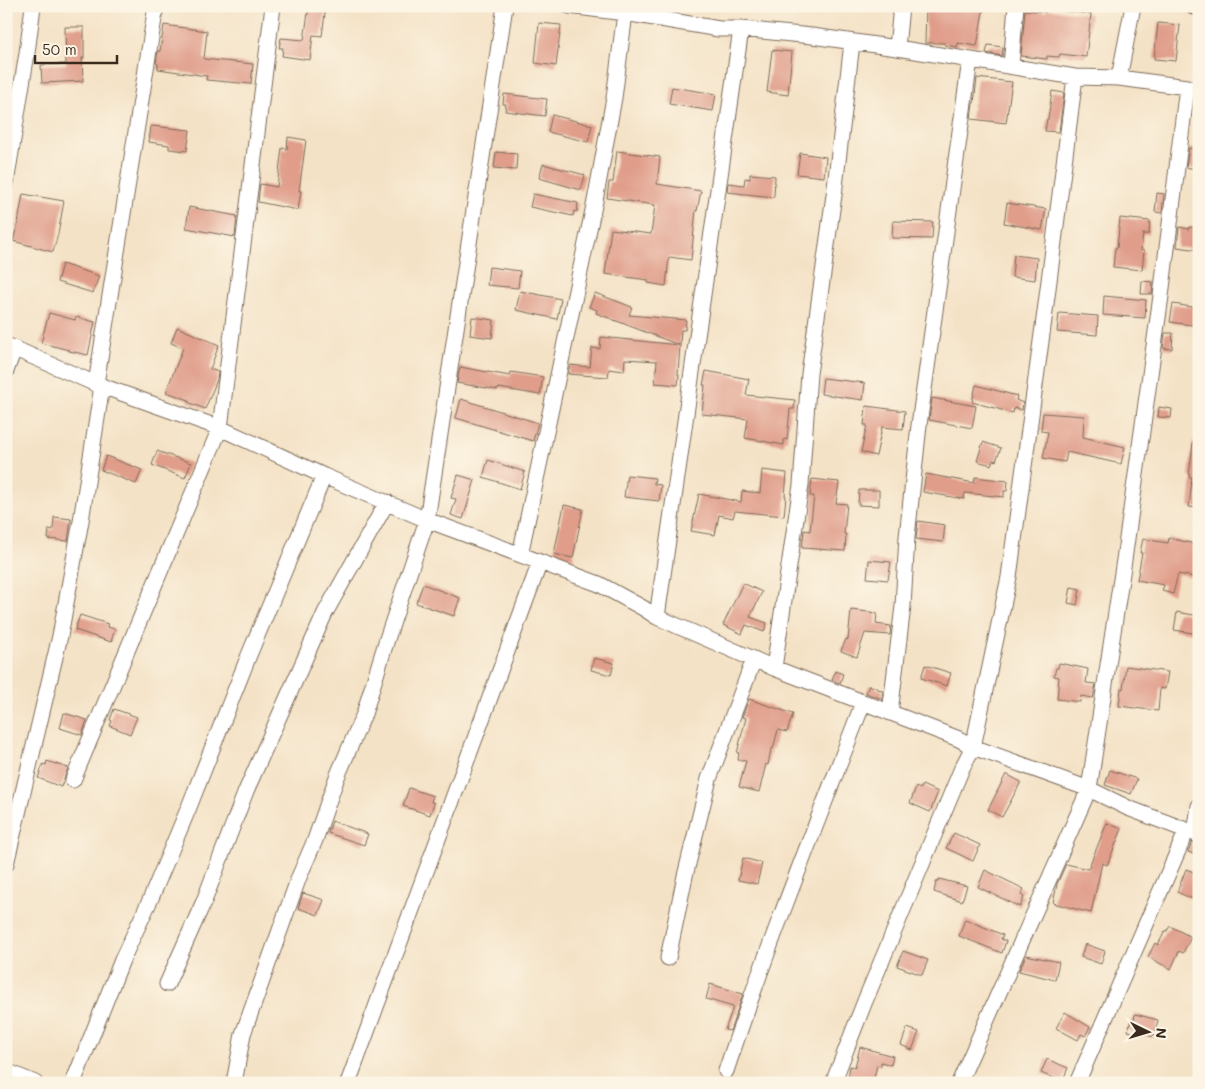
<svg xmlns="http://www.w3.org/2000/svg" width="1205" height="1089" font-family="Mali,sans-serif">
  <style>
    .building { fill: #e09d8a }
    .lines { fill: none; stroke-linecap: round; stroke-linejoin: round }
    .minor-casing { stroke: #7c6a59; stroke-width: 17 }
    .minor { stroke: #fff; stroke-width: 15 }
  </style>
  <rect width="100%" height="100%" fill="#fcf5e5"/>
  <filter id="ink" filterUnits="userSpaceOnUse"><feTurbulence type="fractalNoise" baseFrequency=".02" numOctaves="2"/><feDisplacementMap in="SourceGraphic" scale="10" xChannelSelector="R" yChannelSelector="G"/><feConvolveMatrix kernelMatrix="1 2 1 2 8 2 1 2 1" color-interpolation-filters="sRGB"/></filter>
  <filter id="wash" filterUnits="userSpaceOnUse"><feTurbulence type="fractalNoise" baseFrequency=".0096" numOctaves="4" result="noise"/><feDisplacementMap in="SourceGraphic" scale="20" xChannelSelector="R" yChannelSelector="G"/><feGaussianBlur stdDeviation="1.12" result="paint"/><feColorMatrix in="noise" values="0 0 0 0 0 0 0 0 0 0 0 0 0 0 0 0 0 1.4 0 .05"/><feComposite in="paint" operator="in"/></filter>
  <g filter="url(#wash)">
    <rect width="100%" height="100%" fill="#f4e2c6"/>
    <g id="blocks">
      <path class="building" d="M309,6H326L322,36L313,35L310,60L282,56L283,48H279L281,38L304,40Z
        M926,6H984L977,46L958,43L957,47L945,45V43H925Z
        M1190,6H1199V16L1189,14Z
        M1047,9L1091,14L1086,57L1060,54L1059,57L1047,56V59L1021,56L1025,10L1046,12Z
        M539,23L561,25L556,66L535,63Z
        M1158,23L1180,25L1176,61L1154,59Z
        M164,25L207,31L204,59L253,64L251,84L206,80L207,76L158,69V64L156,63L158,51H160Z
        M65,27H84V58H82L83,81L42,83L41,65L66,64Z
        M988,45L1003,47L1002,56L986,53Z
        M772,50L792,52L788,95L767,92Z
        M977,78L1012,82L1006,123L971,119L973,103H974Z
        M672,87L716,94L713,111L669,104Z
        M1052,91L1064,93L1059,132L1045,131L1047,119H1048Z
        M504,94L547,99L545,116L505,111L506,104H503Z
        M552,115L592,125L588,142L548,132Z
        M151,126L190,130L187,151L169,149V145L149,142Z
        M288,137L306,140L299,191H301L298,210L258,202L260,184L277,187L282,148L287,149Z
        M1189,148L1199,150V170L1186,167Z
        M617,151L660,157L657,184L701,191L697,211L696,210L691,260L669,257L666,286L648,283V280L605,274L611,229L651,234L655,205L607,198L609,182H613Z
        M496,152L517,154L516,170L494,168Z
        M800,153L826,157L824,177L797,174Z
        M543,164L585,175L581,190L539,178Z
        M750,174L775,176L774,197L727,192L728,183L744,185L745,178L750,179Z
        M1157,193L1164,194L1162,213L1155,212Z
        M23,194L64,201L58,234L53,252L13,241L18,223Z
        M533,194L578,203L577,212L574,211L573,216L530,207Z
        M1007,203L1046,209L1042,230L1004,223Z
        M189,207L237,216L235,237L186,228Z
        M1120,218L1150,221L1149,234H1143L1141,250L1144,251L1142,270L1113,267L1115,248H1117Z
        M893,221L933,222L932,239L892,238Z
        M1179,227L1189,229V227L1199,228V250L1177,247Z
        M1014,255L1037,258L1035,280L1012,277Z
        M62,264L99,276L93,293L57,282Z
        M489,267L520,271L518,288L487,285Z
        M1142,281L1153,282L1152,294H1141Z
        M520,291L561,299L557,319L516,310Z
        M595,293L632,307L629,315L686,320L685,330H681L678,375H679L678,385L655,383L657,361L625,359L624,371L609,369L608,377L568,374L570,365L590,367L592,348L600,349L601,337L679,345L596,313L597,310L589,307Z
        M1104,296L1146,300L1145,318L1103,315Z
        M1173,304L1199,308V326L1170,322Z
        M49,313L75,320L76,317L95,322L88,355L69,351V350L41,343Z
        M1059,313L1098,316L1097,335L1057,332Z
        M472,317L494,320L492,338L470,335Z
        M177,327L219,345L210,369L218,372L217,380L205,409L188,402L189,400L166,392L183,348L171,343Z
        M1165,333H1173L1172,349L1163,348Z
        M460,367L510,376L511,372L543,377L540,395L499,388L498,390L457,383Z
        M706,371L749,379L746,395L795,400L794,409H790L787,440L784,439V445L745,438L748,419L702,414L705,385H703Z
        M823,378L865,383L863,400L821,394Z
        M976,385L1017,396L1016,400L1023,403L1022,410L1014,408L1013,413L972,402Z
        M932,398L976,406L972,428L929,420Z
        M461,399L538,423L533,441L456,418Z
        M866,406L905,411L903,429L882,427L876,456L861,452L867,425H864Z
        M1159,407L1172,409L1171,418L1158,417Z
        M1043,413L1084,416L1083,437L1125,447L1121,464L1067,452L1065,462L1043,458L1048,432L1041,431Z
        M983,442L1001,448L996,461L993,460L991,465L977,461Z
        M1193,442L1199,443V508L1189,507L1192,477H1189Z
        M157,451L191,463L185,478L152,465Z
        M106,456L142,470L136,484L101,470Z
        M488,460L525,472L520,489L483,477Z
        M762,470L787,473L785,496H786L784,516L735,511L733,518L719,515L715,535L691,531L699,494L741,502L742,491L760,493Z
        M926,474L974,483L975,477L1008,481L1007,491H1004V497L965,493L964,499L923,492Z
        M458,475L475,480L463,519L451,515L456,499L451,498Z
        M627,475L655,478L654,484L661,485L659,501L624,497Z
        M812,479L839,482L836,503L847,504L844,534H846L845,551L802,548L804,530L810,531L814,496H810Z
        M859,490H879V506L858,505Z
        M564,505L583,509L573,558L554,554Z
        M54,517L71,519L68,541L48,539L49,529L53,530Z
        M918,521L945,525L943,542L916,539Z
        M1169,538L1199,545V578L1178,574L1173,594L1162,591L1164,585L1137,580L1142,553H1140L1143,539L1168,543Z
        M869,560L891,562L888,580L867,578Z
        M743,583L762,592L750,617L767,623L764,632L746,625L742,634L723,625Z
        M423,584L460,598L454,616L416,603Z
        M1071,587L1080,589L1077,605L1068,603Z
        M851,610L877,613L876,624L891,626L890,635L865,633L857,657L841,651L846,639L848,640Z
        M1177,612L1199,616V634L1174,630Z
        M80,615L108,624L107,627L115,629L111,642L75,630Z
        M594,658L614,663L611,675L591,670Z
        M1059,663L1088,669L1086,683L1096,684L1093,698L1081,696L1080,702L1057,699L1059,677L1054,676L1056,668H1058Z
        M925,665L951,673L947,686L921,678Z
        M1126,666L1168,672L1165,689L1160,688L1158,711L1119,706L1121,688L1123,689Z
        M835,671L843,674L840,683L832,680Z
        M869,685L883,691L882,699L866,693Z
        M749,699L793,714L787,732L778,730L773,749H771L768,765L766,764L759,792L739,787L746,761L738,760L739,753H737L746,718L742,717Z
        M114,709L137,717L130,734L110,726L112,721L110,720Z
        M64,713L87,720L82,735L60,728Z
        M47,761L68,768L61,787L38,778L43,764L46,765Z
        M1110,770L1137,779L1131,794L1105,785Z
        M1006,774L1021,782L1002,817L988,810Z
        M922,785L938,792L930,812L910,803L916,787L920,789Z
        M409,788L433,796L431,802L434,803L430,815L403,806Z
        M332,821L368,834L364,845L328,833Z
        M1107,823L1122,829L1107,865L1102,863L1091,913L1053,903L1057,884L1066,864L1088,869Z
        M954,833L980,845L973,861L946,848Z
        M1192,842L1199,845V856L1188,852Z
        M743,858L762,863L757,884L738,880Z
        M1186,869L1199,874V902L1177,892Z
        M985,870L1024,889L1021,895L1024,897L1020,907L978,887Z
        M939,879L967,886L962,901L934,892L936,882H938Z
        M303,893L324,900L318,915L298,908Z
        M965,919L1003,935L1001,939L1006,941L1002,953L959,936Z
        M1170,926L1191,937L1183,953L1179,951L1171,969L1148,957L1155,943L1158,945L1165,931H1167Z
        M1085,944L1105,951L1101,964L1081,957Z
        M903,951L928,960L922,975L897,966Z
        M1026,955L1059,962L1055,980L1019,971Z
        M710,984L743,994L730,1031L725,1030L733,1007L706,999Z
        M1065,1012L1090,1027L1085,1036L1081,1034L1078,1040L1056,1028Z
        M1135,1014L1158,1020L1154,1037L1128,1031L1131,1019L1134,1020Z
        M907,1028L919,1032L912,1050L901,1045Z
        M860,1047L893,1056L891,1065L881,1062V1066L877,1065L873,1083H866L848,1079L850,1066L855,1067Z
        M1047,1059L1068,1068L1062,1082L1041,1073Z"/>
    </g>
  </g>
  <g filter="url(#ink)">
    <use href="#blocks" fill-opacity="0" stroke="#7c6a59" stroke-width="1"/>
    <g class="lines">
      <defs>
        <path id="minor" d="M569,6L625,13L719,29H741L812,36L897,48L1075,77L1119,78L1187,87L1199,91
          M897,48L901,6
          M1011,66L1016,6
          M1119,78L1133,6
          M6,183L27,53L33,6
          M6,345L96,384L220,428L324,476L427,520L599,584L643,608L657,617L774,668L959,739L973,747L1089,789L1128,808L1199,835
          M6,371L14,349
          M96,384L156,6
          M520,555L595,201L614,98L625,13
          M657,617L741,29
          M774,668L801,485L809,374L834,195L852,43
          M890,713L903,606L907,537L919,425L970,60
          M73,780L220,428L273,6
          M1195,833L1199,806
          M6,864L60,636L81,521L102,386
          M668,958L685,876L709,779L754,659
          M167,984L204,901L246,791L325,613L387,502
          M6,1071L35,1083
          M726,1071C767,947 816,825 863,703
          M73,1083L122,960L151,898L189,807L249,655L324,476
          M234,1083L243,1034L299,877L315,840L337,777L364,714L387,639L427,520L505,6
          M348,1083L540,562
          M833,1083L865,1001L962,768L973,747L1009,577L1045,312L1075,77
          M959,1083L1089,789L1124,560L1161,296L1187,87
          M1077,1083L1187,830"/>
      </defs>
      <use href="#minor" class="minor-casing"/>
      <use href="#minor" class="minor"/>
    </g>
  </g>
  <rect width="1205" height="1089" fill="none" stroke="#fcf5e5" stroke-width="25"/>
  <g transform="translate(1148 1032) rotate(95)" stroke="#fcf5e5" stroke-width="4" paint-order="stroke">
  <path d="M0-4L9 19L0 12L-9 19Z" fill="#3b2a1e"/>
  <text y="-8" font-size="14" font-weight="bold" text-anchor="middle" fill="#3b2a1e">N</text>
  </g>
  <path d="M35 55v8h82v-8" fill="none" stroke="#3b2a1e" stroke-width="2.5"/>
  <text x="42" y="55" font-size="15" fill="#3b2a1e" stroke="#fcf5e5" stroke-width="4" paint-order="stroke">50 m</text>
</svg>
